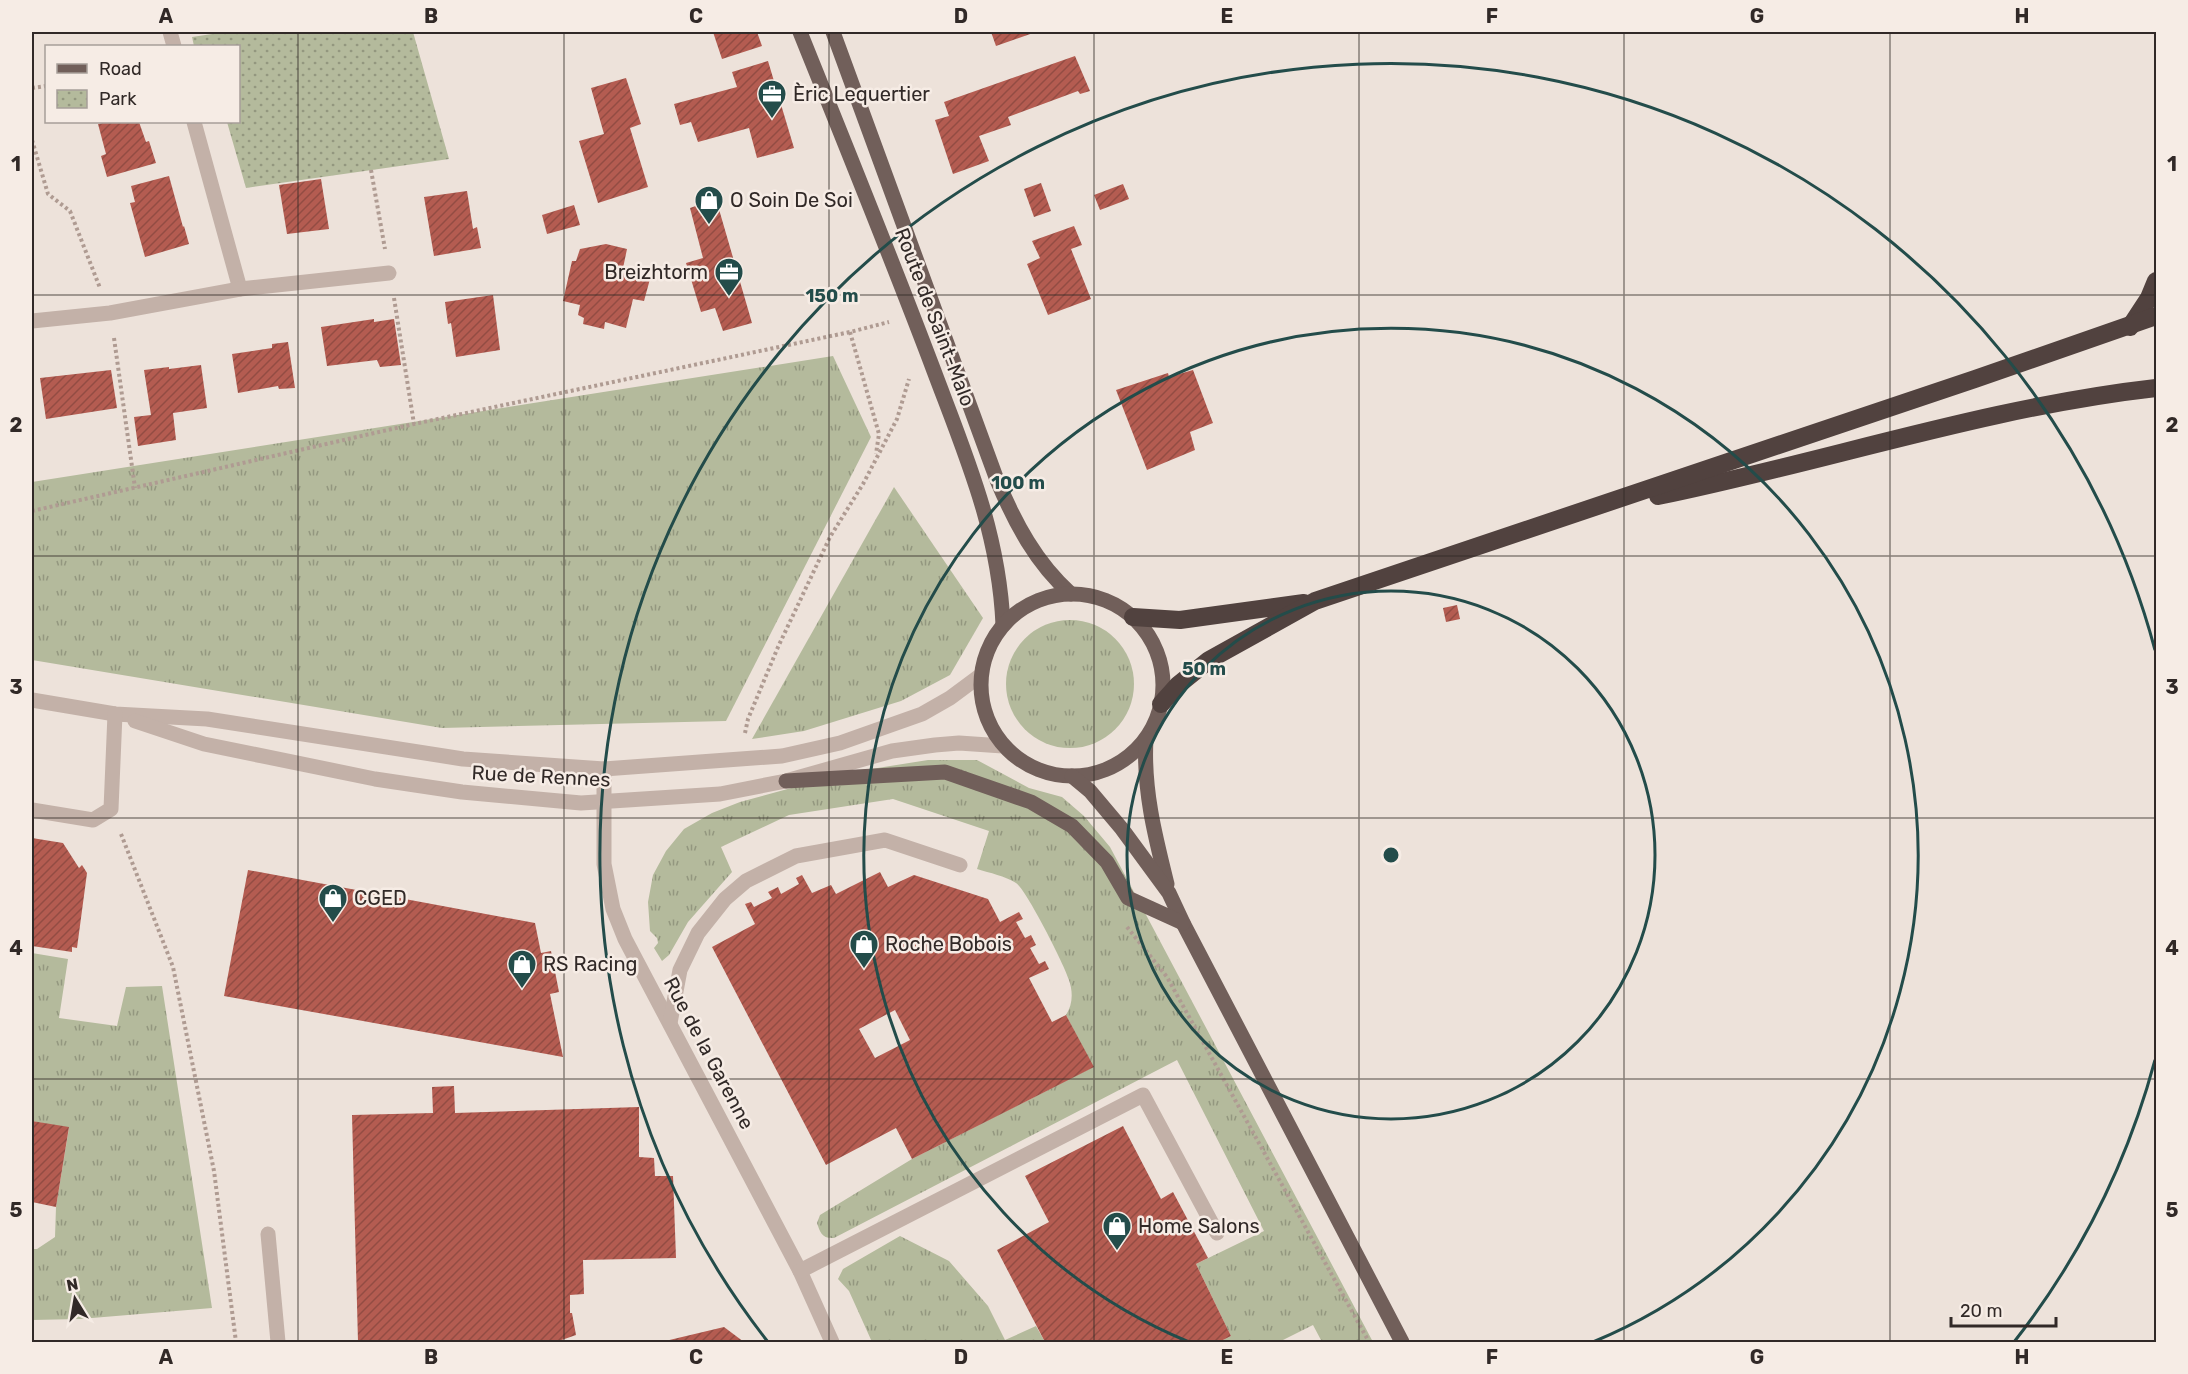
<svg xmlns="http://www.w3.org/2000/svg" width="2188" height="1374" font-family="Rubik,sans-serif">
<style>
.grass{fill:url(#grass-tufts)}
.park{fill:url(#park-dots)}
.building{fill:url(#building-hatch);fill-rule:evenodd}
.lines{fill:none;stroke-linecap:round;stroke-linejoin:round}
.path{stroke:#af9b92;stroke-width:4;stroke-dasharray:3 3;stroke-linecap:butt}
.minor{stroke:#c3b1a8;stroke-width:15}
.major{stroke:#715f5a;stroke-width:15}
.highway{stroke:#51423f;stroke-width:18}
.grid{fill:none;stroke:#312927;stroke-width:1.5;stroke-opacity:0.55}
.ring{fill:none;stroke:#234c4a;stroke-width:3}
.labels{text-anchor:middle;stroke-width:5;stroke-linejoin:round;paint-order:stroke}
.poi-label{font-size:20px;fill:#312927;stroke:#f6ece5;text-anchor:start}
.street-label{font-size:20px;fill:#312927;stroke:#f6ece5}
.centre{fill:#234c4a;stroke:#f6ece5;stroke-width:3}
.ring-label{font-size:18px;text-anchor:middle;font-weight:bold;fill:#234c4a;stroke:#f6ece5;stroke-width:5;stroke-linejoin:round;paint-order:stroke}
.neatline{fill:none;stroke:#312927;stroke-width:2}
.grid-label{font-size:20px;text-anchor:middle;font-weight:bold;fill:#312927}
</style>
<defs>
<pattern id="grass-tufts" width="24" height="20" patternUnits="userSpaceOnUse" patternTransform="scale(1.5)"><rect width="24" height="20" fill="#b4ba9c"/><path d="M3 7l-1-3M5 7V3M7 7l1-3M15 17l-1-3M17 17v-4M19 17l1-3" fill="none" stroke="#93977f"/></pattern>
<pattern id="park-dots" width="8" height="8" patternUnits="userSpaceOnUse" patternTransform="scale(1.5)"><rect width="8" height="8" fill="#b4ba9c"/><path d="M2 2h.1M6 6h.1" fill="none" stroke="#93977f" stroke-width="1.8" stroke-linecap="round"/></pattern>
<pattern id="building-hatch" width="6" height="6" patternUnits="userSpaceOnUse" patternTransform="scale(1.5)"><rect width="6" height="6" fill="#b45c51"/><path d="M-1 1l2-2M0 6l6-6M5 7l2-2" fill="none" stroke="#934c43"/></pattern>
</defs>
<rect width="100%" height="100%" fill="#ede2da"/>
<g class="grass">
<polygon points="833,356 871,437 726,721 442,728 32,660 32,482"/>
<polygon points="894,487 983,618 950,675 901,701 804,731 752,739"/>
<circle cx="1070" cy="684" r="64"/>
<path d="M 928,760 L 977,760 L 1029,788 L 1062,797 L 1084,816 L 1110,847 L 1373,1342 L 1322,1342 L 1313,1325 L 1279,1342 L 1219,1342 L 1231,1336 L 1196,1264 L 1264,1231 L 1177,1060 L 834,1238 C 822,1239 820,1232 817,1223 L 820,1215 L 912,1159 L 1093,1067 L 1066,1015 C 1073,1004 1073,992 1069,980 C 1065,966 1026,889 1016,883 C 1005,876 990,873 977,869 L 989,831 L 893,799 L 789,815 L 721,847 L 732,872 L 688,922 L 669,955 L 662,961 L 654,948 L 658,943 L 657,938 L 650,931 L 648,902 L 653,875 L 666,851 L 684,829 L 712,813 L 740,802 L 846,773 Z"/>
<polygon points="32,953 68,959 59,1018 117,1026 126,987 162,986 212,1308 80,1319 32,1320 32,1249 37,1249 55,1237 56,1207 69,1128 32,1121"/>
<polygon points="900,1236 949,1261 988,1306 1005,1340 1036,1326 1045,1342 872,1342 849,1291 838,1279 843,1269"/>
</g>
<polygon class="park" points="225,32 413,32 449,159 246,188 227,122 238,122 238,46 194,46 192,37"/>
<g class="building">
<polygon points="713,32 757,32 762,46 722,59"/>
<polygon points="991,32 1036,32 996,46"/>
<polygon points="1075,56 1090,91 1080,94 1078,91 1008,117 1011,125 979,136 989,161 953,174 935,120 949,116 944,102"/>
<polygon points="768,61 794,148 757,158 749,128 698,142 691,122 680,125 674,104 737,87 732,72"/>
<polygon points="626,78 641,124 630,128 648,187 598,203 579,141 604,134 591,88"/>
<polygon points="107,122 139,122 146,142 149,141 156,163 107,177 101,156 106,154 98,124"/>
<polygon points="169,176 183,227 184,226 189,244 145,257 130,203 135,202 131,186"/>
<polygon points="321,179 329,229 287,234 279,185"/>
<polygon points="1041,183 1051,211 1034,217 1024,189"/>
<polygon points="1123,184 1129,199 1100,210 1094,195"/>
<polygon points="467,191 473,229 477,227 481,248 434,256 424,197"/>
<polygon points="716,199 752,323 723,331 715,308 701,312 686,263 703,258 690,208"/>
<polygon points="574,205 580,225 547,234 542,215"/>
<polygon points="1074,226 1082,245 1071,249 1091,299 1048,315 1027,264 1040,258 1032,241"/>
<polygon points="606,244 627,249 622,273 650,279 644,301 633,299 626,328 605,322 604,329 583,324 584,318 578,315 580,305 563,301 572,261 576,261 580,249"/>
<polygon points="493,295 500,350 456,357 451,323 448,324 445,302"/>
<polygon points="374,319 374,322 394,319 401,365 380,367 377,360 327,366 321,327"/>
<polygon points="288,342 295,388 279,389 278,386 238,393 232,354 272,348 272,344"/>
<polygon points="201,365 207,408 173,413 176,440 138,446 134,417 151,415 144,370 169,367 169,369"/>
<polygon points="111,370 117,408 46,419 40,378"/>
<polygon points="1193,370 1213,423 1190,432 1195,450 1147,470 1116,390 1168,373 1169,377"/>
<polygon points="1457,605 1460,619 1446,622 1443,608"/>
<polygon points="32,838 63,843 79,868 82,865 87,873 77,948 72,947 72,952 32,946"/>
<polygon points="248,870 535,923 541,953 551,951 559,992 550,994 563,1057 224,996"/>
<path d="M 880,872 L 888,887 L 914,875 L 988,899 L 1000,922 L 1019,912 L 1023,919 L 1016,922 L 1025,938 L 1031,935 L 1036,945 L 1030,948 L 1039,964 L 1045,961 L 1049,969 L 1029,978 L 1052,1022 L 1066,1015 L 1094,1067 L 912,1159 L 896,1128 L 826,1165 L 712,947 L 755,924 L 745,904 L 751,902 L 754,907 L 772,898 L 768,892 L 778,887 L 781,894 L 799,884 L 796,878 L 802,875 L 812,893 L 831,885 L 836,894 ZM 895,1010 L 910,1040 L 875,1058 L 859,1029 Z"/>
<polygon points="454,1086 455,1113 639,1107 639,1157 654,1158 655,1176 673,1176 676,1258 583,1260 584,1294 570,1295 570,1313 572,1313 576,1335 556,1342 358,1342 352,1115 433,1113 432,1087"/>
<polygon points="32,1121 69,1127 56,1207 32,1202"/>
<polygon points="1123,1126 1161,1199 1173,1192 1208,1258 1196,1264 1231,1336 1219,1342 1045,1342 997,1250 1049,1222 1025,1176"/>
<polygon points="724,1327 744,1342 661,1342"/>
</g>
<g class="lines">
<g class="path">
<polyline points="32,88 46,86"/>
<polyline points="32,140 48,194 70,211 100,288"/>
<polyline points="371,170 385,249"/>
<polyline points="394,298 414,424"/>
<polyline points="850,332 879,434 876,454"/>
<polyline points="114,338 135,488"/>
<polyline points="32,511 414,424 850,332 889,322"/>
<polyline points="745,733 748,719 778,647 830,537 863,484 897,419 909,379"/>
<polyline points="121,834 173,967 214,1171 236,1342"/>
<polyline points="1127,927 1167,977 1369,1342"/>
</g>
<g class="minor">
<polyline points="170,32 174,46"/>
<polyline points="194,122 240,289"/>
<polyline points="32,321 110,313 240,289 389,273"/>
<polyline points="32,700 115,714 207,719 463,759 604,769 782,756 840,743 922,714 950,698 981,675"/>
<polyline points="135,721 204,744 375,779 462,792 581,803 720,794 786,781 892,751 935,745 959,743 1003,746"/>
<polyline points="604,769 604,864 613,909 625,939 800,1271 832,1342"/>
<polyline points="32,810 93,820 111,809 115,714"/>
<polyline points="670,1023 680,970 698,933 725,899 746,881 796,856 885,840 960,865"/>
<polyline points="268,1234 278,1342"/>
<polyline points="800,1271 1143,1095 1217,1233"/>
</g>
<g class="major">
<path d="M 800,32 C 845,144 891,257 934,371 C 966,456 999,532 1003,625"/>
<path d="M 833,32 L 997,480 C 1015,523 1036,563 1071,594"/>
<circle cx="1072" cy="685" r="91"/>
<path d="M 1146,739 C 1143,789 1155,836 1167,884"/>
<polyline points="1072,776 1090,791 1122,829 1169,893 1183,923 1402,1342"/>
<polyline points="786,781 945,772 1031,802 1072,826 1107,862 1128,898 1183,923"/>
</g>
<g class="highway">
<polyline points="2130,327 2149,298 2156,281"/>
<path d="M 1658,496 C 1825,462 1987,407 2156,388"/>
<polyline points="1133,617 1180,620 1304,603"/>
<polyline points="1161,704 1178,685 1209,660 1315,601 1975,379 2156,316"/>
</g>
</g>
<path class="grid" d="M 298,32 L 298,1342M 564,32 L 564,1342M 829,32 L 829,1342M 1094,32 L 1094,1342M 1359,32 L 1359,1342M 1624,32 L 1624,1342M 1890,32 L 1890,1342M 32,295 L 2156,295M 32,556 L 2156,556M 32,818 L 2156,818M 32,1079 L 2156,1079"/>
<g class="ring">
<circle cx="1391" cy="855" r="264"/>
<path d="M1189 1342A527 527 0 1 1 1593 1342"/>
<path d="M2155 1060A791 791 0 0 1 2014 1342M768 1342A791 791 0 1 1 2155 650"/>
</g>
<defs>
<g id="office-pin" transform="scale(1.5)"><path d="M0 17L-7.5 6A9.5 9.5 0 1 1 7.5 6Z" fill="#234c4a" stroke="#f6ece5"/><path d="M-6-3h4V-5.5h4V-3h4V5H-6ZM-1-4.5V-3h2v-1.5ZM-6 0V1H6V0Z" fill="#fff"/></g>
<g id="shop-pin" transform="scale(1.5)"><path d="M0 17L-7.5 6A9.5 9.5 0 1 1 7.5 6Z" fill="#234c4a" stroke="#f6ece5"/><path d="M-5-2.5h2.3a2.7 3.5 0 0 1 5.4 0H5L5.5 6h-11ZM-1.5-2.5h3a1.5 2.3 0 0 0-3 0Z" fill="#fff"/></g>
</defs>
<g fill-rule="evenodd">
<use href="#office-pin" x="772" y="94"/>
<use href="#shop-pin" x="709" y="200"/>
<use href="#office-pin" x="729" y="272"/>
<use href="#shop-pin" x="333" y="898"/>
<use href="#shop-pin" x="864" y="944"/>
<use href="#shop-pin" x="522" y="964"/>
<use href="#shop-pin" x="1117" y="1226"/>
</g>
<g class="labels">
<g class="poi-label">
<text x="793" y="101">Èric Lequertier</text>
<text x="730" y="207">O Soin De Soi</text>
<text x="708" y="279" text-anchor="end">Breizhtorm</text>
<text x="354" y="905">CGED</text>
<text x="885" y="951">Roche Bobois</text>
<text x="543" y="971">RS Racing</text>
<text x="1138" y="1233">Home Salons</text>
</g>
<g class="street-label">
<text transform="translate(935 317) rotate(69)" y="7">Route de Saint-Malo</text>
<text transform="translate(541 776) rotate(3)" y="7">Rue de Rennes</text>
<text transform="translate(709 1053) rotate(62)" y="7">Rue de la Garenne</text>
</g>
</g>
<circle cx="1391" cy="855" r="9" class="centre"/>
<g class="ring-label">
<text x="832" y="302">150 m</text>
<text x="1018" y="489">100 m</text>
<text x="1204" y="675">50 m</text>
</g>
<rect width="2188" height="1374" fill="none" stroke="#f6ece5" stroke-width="66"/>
<rect x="45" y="45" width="195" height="78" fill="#f6ece5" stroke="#a79e99" stroke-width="1.5"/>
<rect x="57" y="64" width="30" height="9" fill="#715f5a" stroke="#a79e99" stroke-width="1.5"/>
<text x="99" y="75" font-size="18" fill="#312927">Road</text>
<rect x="57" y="90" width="30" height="18" fill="url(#park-dots)" stroke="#a79e99" stroke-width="1.5"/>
<text x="99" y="105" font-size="18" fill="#312927">Park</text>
<g transform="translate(75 1299) rotate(349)" stroke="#f6ece5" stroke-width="4.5" paint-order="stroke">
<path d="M0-4.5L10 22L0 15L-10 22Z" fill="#312927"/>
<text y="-9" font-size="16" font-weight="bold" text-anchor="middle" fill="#312927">N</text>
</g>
<path d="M1951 1317v9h105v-9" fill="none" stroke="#312927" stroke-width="3"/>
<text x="1960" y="1317" font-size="18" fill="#312927" stroke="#f6ece5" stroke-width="4.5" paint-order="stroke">20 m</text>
<rect x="33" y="33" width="2122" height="1308" class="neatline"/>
<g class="grid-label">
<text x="166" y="23">A</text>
<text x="431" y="23">B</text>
<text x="696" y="23">C</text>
<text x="961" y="23">D</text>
<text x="1227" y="23">E</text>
<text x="1492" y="23">F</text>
<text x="1757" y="23">G</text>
<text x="2022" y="23">H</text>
<text x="16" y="171">1</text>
<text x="2172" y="171">1</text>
<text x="16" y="432">2</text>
<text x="2172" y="432">2</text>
<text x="16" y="694">3</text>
<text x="2172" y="694">3</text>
<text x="16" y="955">4</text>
<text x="2172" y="955">4</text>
<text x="16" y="1217">5</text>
<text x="2172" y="1217">5</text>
<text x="166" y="1364">A</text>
<text x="431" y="1364">B</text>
<text x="696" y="1364">C</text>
<text x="961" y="1364">D</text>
<text x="1227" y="1364">E</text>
<text x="1492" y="1364">F</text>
<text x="1757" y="1364">G</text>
<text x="2022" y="1364">H</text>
</g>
</svg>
